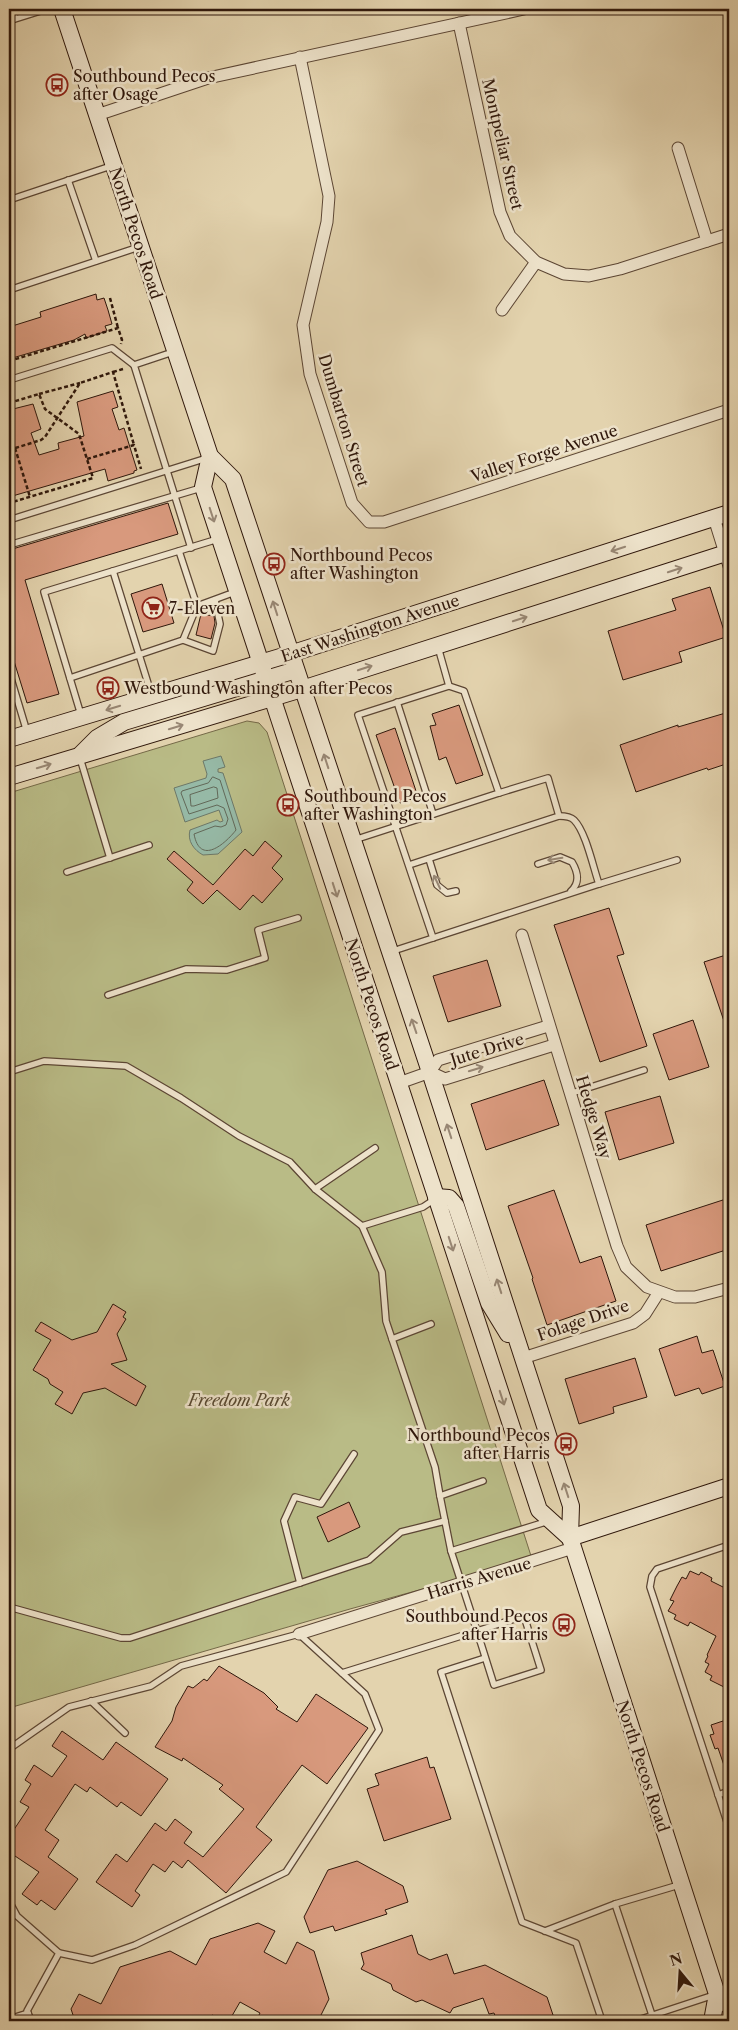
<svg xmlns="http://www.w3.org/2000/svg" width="738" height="2030" font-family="'Libre Caslon Text',serif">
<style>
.green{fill:#b9bb86;stroke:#746948}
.water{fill:#96b9a6;stroke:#6d7868}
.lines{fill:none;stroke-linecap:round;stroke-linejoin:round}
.shore{stroke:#626858;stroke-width:1}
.building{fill:#d8997d;stroke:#2f170b}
.lane-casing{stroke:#5c4634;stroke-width:8}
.street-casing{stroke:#5c4634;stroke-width:13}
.secondary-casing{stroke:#2f170b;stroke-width:18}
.path{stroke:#2f170b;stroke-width:2.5;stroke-dasharray:4 2.5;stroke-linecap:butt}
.lane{stroke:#ede2ca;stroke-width:5.5}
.street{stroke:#ede2ca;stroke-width:11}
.secondary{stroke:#ede2ca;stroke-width:16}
.oneway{stroke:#988774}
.labels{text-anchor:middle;stroke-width:5;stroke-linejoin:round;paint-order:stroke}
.poi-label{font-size:16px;fill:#2f170b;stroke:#ede2ca;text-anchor:start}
.street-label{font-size:16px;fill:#2f170b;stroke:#ede2ca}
.park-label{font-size:16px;font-style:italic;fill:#584830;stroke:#ede2ca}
</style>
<rect width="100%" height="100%" fill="#e3d3ae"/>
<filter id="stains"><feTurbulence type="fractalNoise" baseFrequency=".004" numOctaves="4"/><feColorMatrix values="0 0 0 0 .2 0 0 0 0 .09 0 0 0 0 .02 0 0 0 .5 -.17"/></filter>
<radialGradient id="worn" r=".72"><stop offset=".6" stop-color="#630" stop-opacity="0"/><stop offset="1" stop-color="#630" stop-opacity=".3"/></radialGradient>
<polygon class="green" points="247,721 259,723 267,732 532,1559 350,1609 9,1708 9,793"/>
<path class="water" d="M 221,756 L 225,767 L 218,769 L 218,772 L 223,773 L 242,832 L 218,854 L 203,855 C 194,850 187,841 190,830 L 217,820 L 220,822 L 223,821 L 219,810 L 185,822 L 174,788 L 206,778 L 207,774 L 203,761 Z"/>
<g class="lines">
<g class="shore">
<path d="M 213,777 L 220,780 L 236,830 C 225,844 200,866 194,834 L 215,826 L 221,827 L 226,825 L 228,819 L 224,808 L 217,805 L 189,814 L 181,793 L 182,791 L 208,783 Z"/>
<polygon points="214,787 217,788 218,798 194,806 191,806 190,795"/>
</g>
</g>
<g class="building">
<polygon points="96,294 97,300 104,298 108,310 112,324 105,326 107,331 86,338 85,334 74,340 9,359 9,327 41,317 40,312"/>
<polygon points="113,391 118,407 112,409 119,430 124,428 137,470 134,471 134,473 108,481 105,469 9,497 9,410 33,404 41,429 31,433 39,455 59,449 58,443 84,436 77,402"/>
<polygon points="168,503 178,534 25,580 59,694 27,703 9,645 9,550"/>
<polygon points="162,584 174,623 143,632 131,594"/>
<polygon points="710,587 726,637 679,652 682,662 623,680 608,631 676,610 672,599"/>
<polygon points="201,614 214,616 215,623 211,639 196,635"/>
<polygon points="459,705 483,775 456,784 446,757 439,760 430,726 436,725 432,714"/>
<polygon points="729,712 729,763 708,770 707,768 636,792 620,745 678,725 678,727"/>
<polygon points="395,728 418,797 400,803 376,735"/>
<polygon points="265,841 282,856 272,868 283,879 262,903 253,895 240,910 217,890 203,904 187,890 193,882 167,859 174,851 213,885 245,849 253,856"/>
<polygon points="609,908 624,954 617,956 647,1046 600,1062 554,925"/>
<polygon points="729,954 729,1029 727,1030 704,962"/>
<polygon points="487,960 501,1006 448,1022 433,976"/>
<polygon points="693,1020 709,1067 669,1080 653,1034"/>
<polygon points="544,1080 559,1125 486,1150 471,1104"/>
<polygon points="660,1096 674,1143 619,1160 605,1112"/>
<polygon points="554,1190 580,1263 601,1256 616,1301 547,1325 532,1279 533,1278 508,1206"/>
<polygon points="729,1198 729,1249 661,1271 646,1225"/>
<polygon points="113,1304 126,1312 123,1317 126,1319 117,1334 127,1360 111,1364 146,1386 136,1406 105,1388 83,1393 72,1414 55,1404 63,1392 50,1384 48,1379 33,1370 51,1340 35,1331 41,1322 72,1340 97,1332"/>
<polygon points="697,1336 702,1353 713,1350 725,1386 702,1394 699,1388 675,1396 659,1349"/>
<polygon points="635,1358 647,1397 613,1407 614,1413 579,1424 565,1379"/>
<polygon points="349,1502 360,1527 328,1542 317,1517"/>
<polygon points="690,1571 699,1575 701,1572 712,1578 711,1581 729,1590 729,1685 726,1684 724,1687 710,1680 712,1676 705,1672 709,1664 705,1662 708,1656 707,1655 716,1636 690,1622 688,1626 674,1619 676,1615 668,1611 674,1601 670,1600 677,1586 682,1577 686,1579"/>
<polygon points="219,1666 264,1693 278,1707 276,1709 297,1722 316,1694 368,1728 327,1784 302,1765 256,1827 272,1840 226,1893 188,1860 182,1868 173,1861 165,1872 153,1864 135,1891 140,1895 132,1907 96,1882 116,1854 127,1862 155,1823 166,1831 175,1819 192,1832 184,1843 203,1857 244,1809 219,1789 223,1785 183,1758 182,1761 155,1747 172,1721 176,1707 188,1686 193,1688 204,1679 207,1681"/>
<polygon points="729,1719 729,1774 727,1774 718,1748 715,1749 710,1735 714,1734 711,1725"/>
<polygon points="62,1731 103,1760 116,1742 168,1779 141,1816 121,1802 117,1807 90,1787 87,1792 75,1784 45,1830 59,1840 48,1857 78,1879 55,1910 41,1900 37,1905 22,1894 39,1872 9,1852 9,1837 29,1807 20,1802 31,1784 25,1780 34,1765 52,1777 67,1756 52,1746"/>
<polygon points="427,1757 430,1768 434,1767 451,1819 384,1841 367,1789 379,1785 375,1774"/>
<polygon points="357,1861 403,1886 408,1902 385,1910 387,1914 335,1931 333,1926 310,1933 304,1917 328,1870"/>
<polygon points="258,1923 275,1931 264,1952 286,1964 297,1942 314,1951 329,1999 318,2021 256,2021 260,2013 240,2002 229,2021 212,2015 209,2021 75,2021 71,2009 79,1994 101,2004 120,1967 170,1951 196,1965 210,1939"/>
<polygon points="412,1935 418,1954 430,1960 447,1954 454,1974 485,1965 547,1997 555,2021 497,2021 494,2013 489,2014 483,1998 453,2008 450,2013 422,2000 416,2002 393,1990 391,1984 361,1969 364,1964 361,1953"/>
</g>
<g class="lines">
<g class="lane-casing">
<g id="lane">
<polyline points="13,9 15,19 47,9"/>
<polyline points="68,180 96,261"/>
<polyline points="9,200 111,166"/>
<polyline points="9,290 139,247"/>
<polyline points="173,352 134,365 191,548"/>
<polyline points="9,380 112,348 134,365"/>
<polyline points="9,520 207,458"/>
<polyline points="9,545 201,488"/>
<polyline points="113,571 151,693"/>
<polyline points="197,606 235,592"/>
<polyline points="183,640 213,651 220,624 215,600"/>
<polyline points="9,672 27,732"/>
<polyline points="70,678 183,640 197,606 179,551"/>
<polyline points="397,702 433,814"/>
<polyline points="81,715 44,592 218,539"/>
<polyline points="80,758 110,858"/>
<path d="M 559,816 C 564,816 570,816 574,820 C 586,832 593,867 599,884 L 677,860"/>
<polyline points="354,840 499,793 464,691 449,686"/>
<polyline points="429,859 437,885 447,893 456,891"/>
<path d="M 538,864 L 560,857 L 572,862 C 578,872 580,883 571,891"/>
<polyline points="409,865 559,816 548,778 499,793"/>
<polyline points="67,872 149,845"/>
<polyline points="433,938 599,884"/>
<polyline points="393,951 433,938 358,715 449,686 438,647"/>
<polyline points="108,995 186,969 227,970 265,958 258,930 298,918"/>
<polyline points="9,1072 44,1061 126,1066 181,1098 239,1136 290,1162 315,1189 362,1226 382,1272 386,1321 435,1467 440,1496"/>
<polyline points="569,1094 644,1070"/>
<polyline points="315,1189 375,1148"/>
<polyline points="362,1226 423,1207 435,1199"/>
<polyline points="392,1339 431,1324"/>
<polyline points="354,1454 321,1504 295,1497 284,1521 300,1583 369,1560 401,1532 445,1521"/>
<polyline points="729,1545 657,1569 652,1576 650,1587 729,1828"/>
<polyline points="451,1551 440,1496 483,1481"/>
<polyline points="9,1607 121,1638 130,1638 300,1583"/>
<polygon points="524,1616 541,1670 494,1685 477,1631"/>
<polyline points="485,1658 441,1672 522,1922 576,1943 602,2021"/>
<polyline points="342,1673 477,1631 451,1551 549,1521"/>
<polyline points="91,1701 125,1733"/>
<polyline points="9,1749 69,1707 151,1686 181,1666 299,1634 365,1694 379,1730 286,1872 135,1945 92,1960 59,1953"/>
<polyline points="718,1795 729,1791"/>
<polyline points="9,1901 17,1916 59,1953 27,2011 28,2013"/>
<polyline points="545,1931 615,1904"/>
<polyline points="9,2019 28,2013 31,2021"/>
<polyline points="635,2021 714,1995"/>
<polyline points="654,2021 615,1904 679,1885"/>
</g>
</g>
<g class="street-casing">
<g id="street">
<polyline points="459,23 500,212 510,236 536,262 564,274 589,276 620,269 729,234"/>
<polyline points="300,57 329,196 327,222 303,325 310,374 352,503 369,522 384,522 729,410"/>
<polyline points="97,115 208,78 524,9"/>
<polyline points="678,148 707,241"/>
<polyline points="502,310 536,262"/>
<polyline points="714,518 729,566"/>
<polyline points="522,935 617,1246 626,1267 647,1287 675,1297 695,1297 729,1288"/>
<polyline points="430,1072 445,1079 554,1045"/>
<polyline points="399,1083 430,1072 438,1060 548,1026"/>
<polyline points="523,1358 633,1323 645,1314 659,1292"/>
<polyline points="299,1634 573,1548"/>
</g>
</g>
<g class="secondary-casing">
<g id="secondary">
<polyline points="62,9 210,456 233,479 430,1072 571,1506 570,1538 717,1994 729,2006"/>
<polyline points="210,456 203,487 539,1510 570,1538"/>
<polyline points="9,739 290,654 729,513"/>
<polyline points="81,754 97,738 124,722 296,670"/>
<polyline points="9,777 302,689 729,552"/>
<polyline points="436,1197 449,1198 456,1206 489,1303 508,1334"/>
<polyline points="570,1538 729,1486"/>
<polyline points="712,2021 717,1994"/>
</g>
</g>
<g class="path">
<polyline points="110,298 118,328"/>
<polyline points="9,361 118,328 122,340 121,344"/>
<polyline points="113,372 123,369"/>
<polyline points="39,394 80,383"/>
<polyline points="9,403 39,394 45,409 79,434 93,478 9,503"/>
<polyline points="15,448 30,497"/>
<polyline points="9,450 41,440 45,437 80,383 113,372 134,445"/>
<polyline points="87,459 134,445 141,469"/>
</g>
<use href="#lane" class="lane"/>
<use href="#street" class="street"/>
<use href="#secondary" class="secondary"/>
</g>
<defs><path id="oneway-shaft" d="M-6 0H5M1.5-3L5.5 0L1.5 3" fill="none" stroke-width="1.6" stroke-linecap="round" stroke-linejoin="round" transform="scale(1.25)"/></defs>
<g class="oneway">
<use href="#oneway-shaft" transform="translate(212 515) rotate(72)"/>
<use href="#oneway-shaft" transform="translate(618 549) rotate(162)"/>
<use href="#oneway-shaft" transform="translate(675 570) rotate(-18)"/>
<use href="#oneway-shaft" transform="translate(275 608) rotate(-108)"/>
<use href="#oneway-shaft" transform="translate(520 619) rotate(-18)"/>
<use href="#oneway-shaft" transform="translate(365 668) rotate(-18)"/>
<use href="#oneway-shaft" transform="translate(113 708) rotate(163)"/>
<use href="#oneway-shaft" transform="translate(176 727) rotate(-17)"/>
<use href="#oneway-shaft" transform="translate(326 761) rotate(-108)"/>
<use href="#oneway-shaft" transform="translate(44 766) rotate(-17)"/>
<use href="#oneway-shaft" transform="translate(555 859) rotate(171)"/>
<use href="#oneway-shaft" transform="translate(437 882) rotate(-115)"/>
<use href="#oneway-shaft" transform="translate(335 890) rotate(72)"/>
<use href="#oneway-shaft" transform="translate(414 1026) rotate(-109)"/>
<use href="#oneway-shaft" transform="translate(476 1069) rotate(-17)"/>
<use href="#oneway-shaft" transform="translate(449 1131) rotate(-108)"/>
<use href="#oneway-shaft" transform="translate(451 1244) rotate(72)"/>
<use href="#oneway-shaft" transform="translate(499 1286) rotate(-108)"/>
<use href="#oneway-shaft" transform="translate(502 1398) rotate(72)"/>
<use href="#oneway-shaft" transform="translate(566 1490) rotate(-108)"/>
</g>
<defs>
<g id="bus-ring" transform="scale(1.125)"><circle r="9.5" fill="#ede2ca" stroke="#8f2418" stroke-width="1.5"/><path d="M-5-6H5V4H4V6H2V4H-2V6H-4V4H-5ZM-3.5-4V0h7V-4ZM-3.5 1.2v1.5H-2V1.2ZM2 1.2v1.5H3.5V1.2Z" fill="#8f2418"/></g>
<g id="supermarket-ring" transform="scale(1.125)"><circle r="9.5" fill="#ede2ca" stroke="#8f2418" stroke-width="1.5"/><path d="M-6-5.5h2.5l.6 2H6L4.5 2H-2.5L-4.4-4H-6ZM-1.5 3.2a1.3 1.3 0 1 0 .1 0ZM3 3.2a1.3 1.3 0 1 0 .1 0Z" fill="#8f2418"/></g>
</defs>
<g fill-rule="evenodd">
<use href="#bus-ring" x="57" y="85"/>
<use href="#bus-ring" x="274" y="564"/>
<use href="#supermarket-ring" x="153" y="608"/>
<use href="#bus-ring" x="108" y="688"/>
<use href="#bus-ring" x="288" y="805"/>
<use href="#bus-ring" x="566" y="1444"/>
<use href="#bus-ring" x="564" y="1625"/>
</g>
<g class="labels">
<g class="poi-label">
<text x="73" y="82">Southbound Pecos<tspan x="73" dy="18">after Osage</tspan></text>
<text x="290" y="561">Northbound Pecos<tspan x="290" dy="18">after Washington</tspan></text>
<text x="169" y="614">7-Eleven</text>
<text x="124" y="694">Westbound Washington after Pecos</text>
<text x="304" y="802">Southbound Pecos<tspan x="304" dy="18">after Washington</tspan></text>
<text x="550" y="1441" text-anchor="end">Northbound Pecos<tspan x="550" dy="18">after Harris</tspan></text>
<text x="548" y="1622" text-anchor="end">Southbound Pecos<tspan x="548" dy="18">after Harris</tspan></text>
</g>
<g class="street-label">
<text transform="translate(503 144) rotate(77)" y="6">Montpeliar Street</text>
<text transform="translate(136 233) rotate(72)" y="6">North Pecos Road</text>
<text transform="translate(344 420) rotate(73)" y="6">Dumbarton Street</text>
<text transform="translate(544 453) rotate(-18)" y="6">Valley Forge Avenue</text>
<text transform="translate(370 628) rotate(-18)" y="6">East Washington Avenue</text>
<text transform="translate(372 1004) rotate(72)" y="6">North Pecos Road</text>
<text transform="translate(487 1049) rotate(-17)" y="6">Jute Drive</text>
<text transform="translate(594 1117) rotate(73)" y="6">Hedge Way</text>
<text transform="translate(583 1320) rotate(-19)" y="6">Folage Drive</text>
<text transform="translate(479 1578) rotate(-17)" y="6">Harris Avenue</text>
<text transform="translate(643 1766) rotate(72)" y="6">North Pecos Road</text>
</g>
<g class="park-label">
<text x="239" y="1406">Freedom Park</text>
</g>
</g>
<rect width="738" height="2030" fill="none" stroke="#e3d3ae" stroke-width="30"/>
<rect x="10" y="10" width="718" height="2010" fill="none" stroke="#2f170b" stroke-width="2.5"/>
<rect x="15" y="15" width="708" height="2000" fill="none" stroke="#2f170b"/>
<g transform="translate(680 1972) rotate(342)" stroke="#ede2ca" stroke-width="4" paint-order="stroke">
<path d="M0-4L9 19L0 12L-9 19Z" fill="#2f170b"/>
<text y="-8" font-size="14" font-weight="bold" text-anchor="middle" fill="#2f170b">N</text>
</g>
<rect width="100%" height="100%" filter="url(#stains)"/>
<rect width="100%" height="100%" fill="url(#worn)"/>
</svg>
